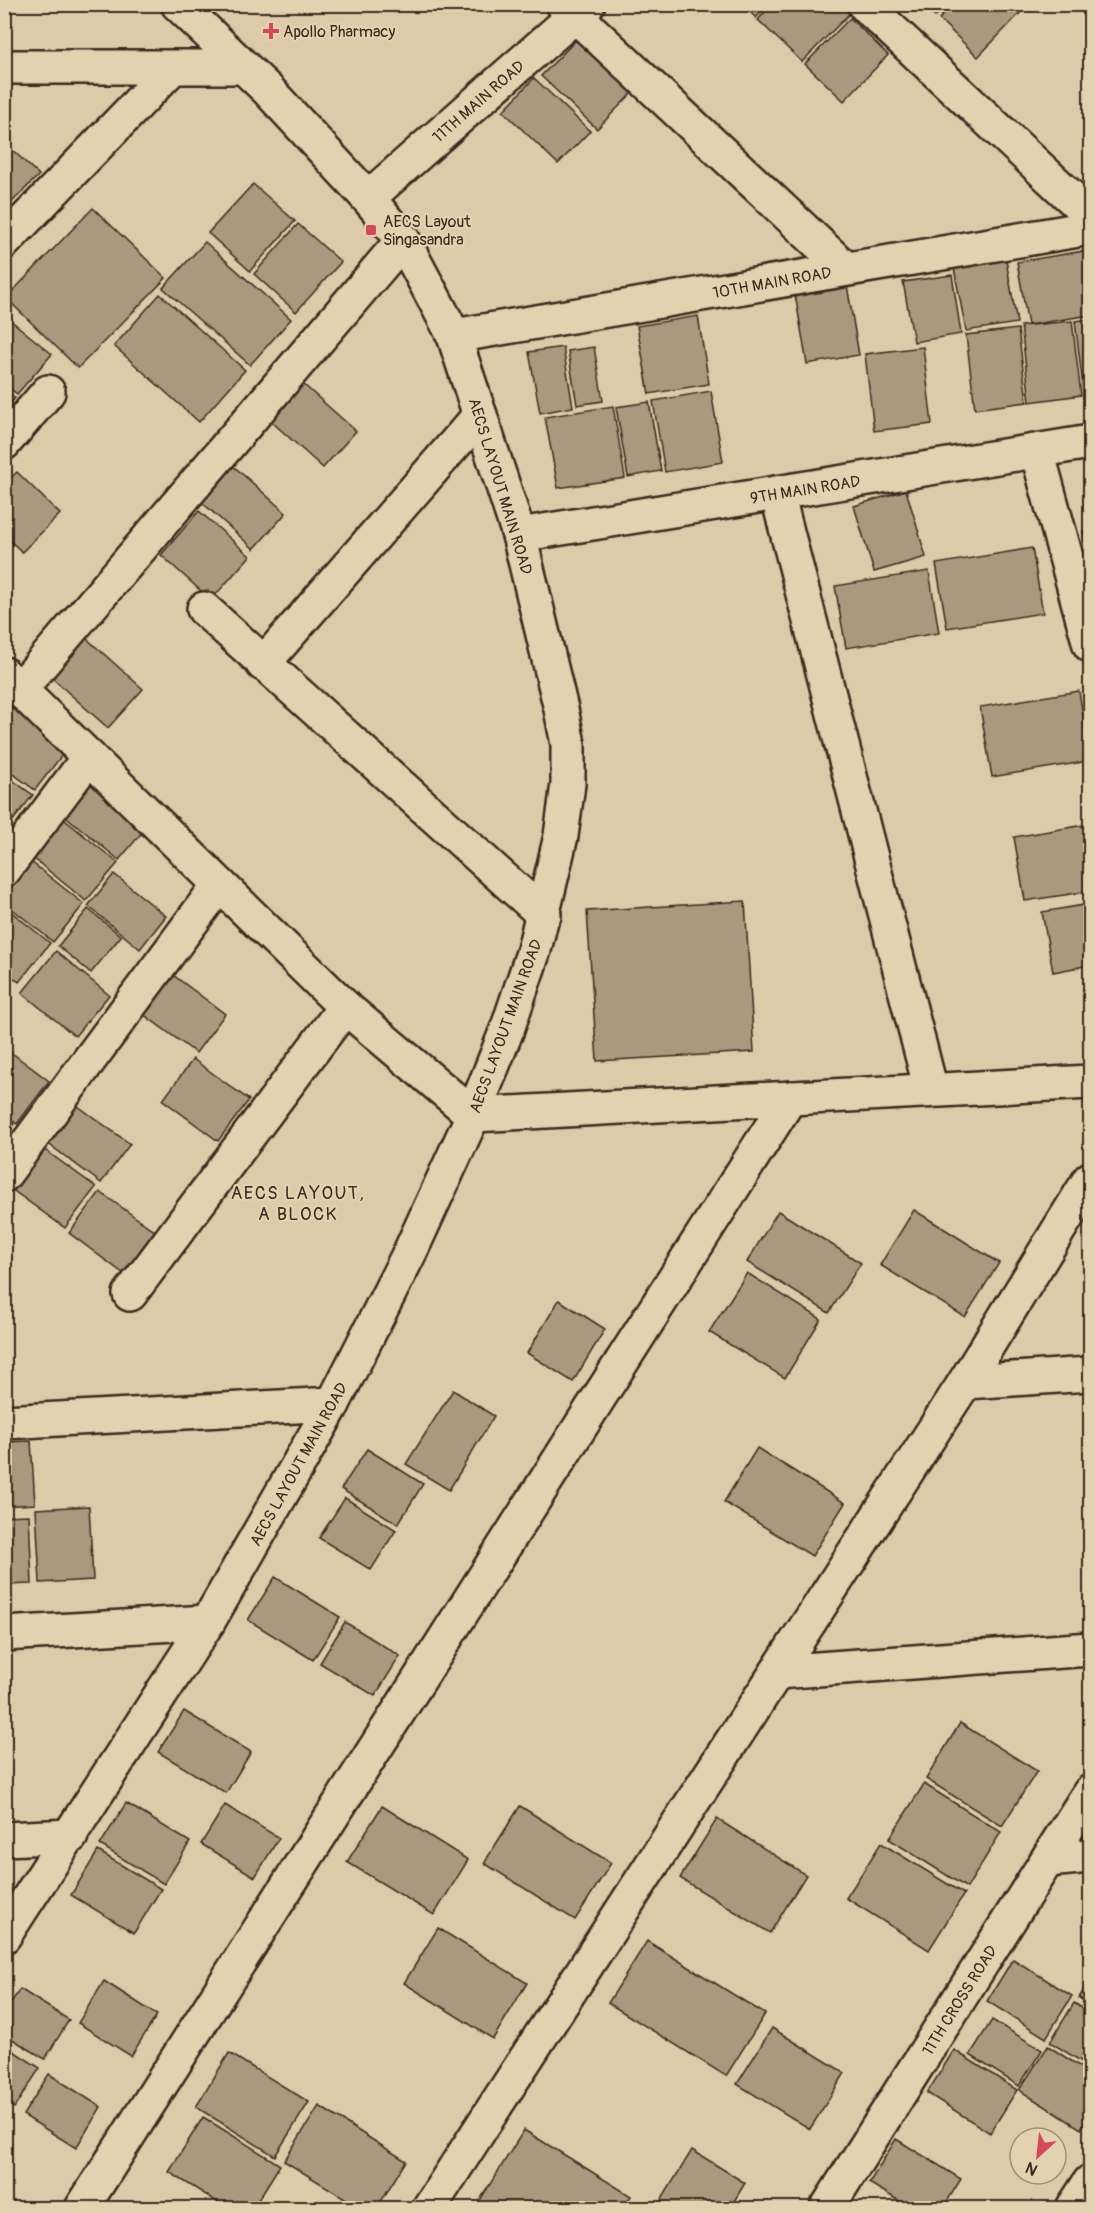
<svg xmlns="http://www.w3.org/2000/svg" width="1095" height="2213" font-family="Pangolin,sans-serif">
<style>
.building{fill:#aa997e;stroke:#3b2a1e;stroke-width:1.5}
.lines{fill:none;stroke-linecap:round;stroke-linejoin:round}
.minor-casing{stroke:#3b2a1e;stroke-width:38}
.minor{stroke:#e4d1af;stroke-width:33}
.poi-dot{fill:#d1495b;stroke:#e4d1af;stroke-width:2}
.labels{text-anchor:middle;stroke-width:4.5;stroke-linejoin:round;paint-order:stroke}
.poi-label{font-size:16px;fill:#3b2a1e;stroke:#e4d1af;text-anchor:start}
.street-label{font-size:16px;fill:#3b2a1e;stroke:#e4d1af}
.neighbourhood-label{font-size:18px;letter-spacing:1.5px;fill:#3b2a1e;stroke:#e4d1af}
</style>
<rect width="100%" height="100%" fill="#ddcaa9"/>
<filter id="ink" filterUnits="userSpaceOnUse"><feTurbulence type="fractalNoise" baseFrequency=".0167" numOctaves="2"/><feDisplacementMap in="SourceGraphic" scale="12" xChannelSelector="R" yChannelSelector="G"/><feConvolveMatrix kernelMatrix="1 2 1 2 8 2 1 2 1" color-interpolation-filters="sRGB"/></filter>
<g filter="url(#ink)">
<g class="building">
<polygon points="742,4 769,4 756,18"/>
<polygon points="772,4 841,4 850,13 802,62 758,20"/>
<polygon points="922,4 947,4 935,17"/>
<polygon points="953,4 1024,4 1026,7 978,57 939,19"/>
<polygon points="850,18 888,55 844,101 805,64"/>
<polygon points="577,39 633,92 597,129 541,76"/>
<polygon points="534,78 590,131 558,164 503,111"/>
<polygon points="4,142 39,175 4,210"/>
<polygon points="253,184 295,221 250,271 208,233"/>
<polygon points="93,208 166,278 78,368 6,298"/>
<polygon points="298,224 341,262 296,312 254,274"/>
<polygon points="205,242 291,319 250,365 163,288"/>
<polygon points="1090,250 1090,315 1028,325 1017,262"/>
<polygon points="1006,260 1017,323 966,331 954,268"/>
<polygon points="952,275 961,334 914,342 903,282"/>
<polygon points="847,285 859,355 807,364 795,294"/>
<polygon points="160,294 245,370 199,422 114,346"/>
<polygon points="4,315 52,354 17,394 4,384"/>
<polygon points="698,316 709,384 649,394 637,326"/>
<polygon points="1090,319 1090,395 1084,395 1075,321"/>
<polygon points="1072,321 1081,395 1030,402 1021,326"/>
<polygon points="1018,329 1027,402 975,409 966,335"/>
<polygon points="563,347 573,407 540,413 529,352"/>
<polygon points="594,347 603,401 577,405 568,351"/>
<polygon points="923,347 932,424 874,431 865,354"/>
<polygon points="295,377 356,431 323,468 262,413"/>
<polygon points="4,389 15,398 4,410"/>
<polygon points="711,391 723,462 665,472 653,401"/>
<polygon points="649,402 661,471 628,477 616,407"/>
<polygon points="613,406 625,478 558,488 545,417"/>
<polygon points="229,462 286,513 254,549 197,498"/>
<polygon points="17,472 60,514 22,552 4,535 4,484"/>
<polygon points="906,490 926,557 874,572 854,506"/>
<polygon points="199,511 250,556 211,600 161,555"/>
<polygon points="1090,529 1090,558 1083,531"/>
<polygon points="1032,548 1043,613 947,628 936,564"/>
<polygon points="929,571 939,633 846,648 835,586"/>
<polygon points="86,638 143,689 108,728 52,678"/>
<polygon points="1079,691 1090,761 992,777 980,707"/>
<polygon points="10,707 66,750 35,790 4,767 4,714"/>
<polygon points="4,774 33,795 4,832"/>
<polygon points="92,778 149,824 119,860 63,814"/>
<polygon points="60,816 118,863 86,901 28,854"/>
<polygon points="1090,824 1090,891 1025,901 1014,837"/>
<polygon points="26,858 84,904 53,942 4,902 4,884"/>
<polygon points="114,874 166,916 140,949 88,906"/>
<polygon points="745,901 754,1052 597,1061 587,911"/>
<polygon points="1090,904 1090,965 1053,972 1042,912"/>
<polygon points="4,906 50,943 19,982 4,971"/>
<polygon points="88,909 121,936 91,973 58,946"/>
<polygon points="56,951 109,995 75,1036 22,993"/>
<polygon points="169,972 225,1014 196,1053 139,1011"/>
<polygon points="4,1047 49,1081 17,1124 4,1114"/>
<polygon points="193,1059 249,1100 218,1141 163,1100"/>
<polygon points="71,1101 130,1144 101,1183 42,1139"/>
<polygon points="4,1117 14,1124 4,1137"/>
<polygon points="38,1145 96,1187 65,1228 7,1186"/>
<polygon points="100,1192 156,1232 124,1274 69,1233"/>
<polygon points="914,1210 999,1263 965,1317 880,1265"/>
<polygon points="778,1211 861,1263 829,1313 747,1262"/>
<polygon points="747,1273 821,1319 785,1378 709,1332"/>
<polygon points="559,1300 605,1329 573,1382 527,1353"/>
<polygon points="453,1390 494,1416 449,1490 406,1464"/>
<polygon points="31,1441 35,1504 4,1506 4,1442"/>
<polygon points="757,1448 845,1503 812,1556 724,1502"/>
<polygon points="367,1449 423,1484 398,1524 341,1489"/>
<polygon points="345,1498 396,1530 371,1570 319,1538"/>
<polygon points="89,1506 93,1580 40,1583 36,1509"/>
<polygon points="29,1515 32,1584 4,1585 4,1516"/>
<polygon points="275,1577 340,1617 313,1660 248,1620"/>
<polygon points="345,1622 400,1656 375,1696 320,1663"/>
<polygon points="184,1711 251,1752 226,1793 158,1752"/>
<polygon points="960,1723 1037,1771 1002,1826 926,1779"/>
<polygon points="924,1784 1001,1832 967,1888 889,1839"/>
<polygon points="126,1803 190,1842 164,1884 100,1845"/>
<polygon points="225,1805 279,1838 255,1877 201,1844"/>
<polygon points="382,1806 468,1860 434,1915 347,1862"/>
<polygon points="520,1806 611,1863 575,1920 484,1863"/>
<polygon points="717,1819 806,1875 770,1933 680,1878"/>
<polygon points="881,1843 964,1894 929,1950 846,1898"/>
<polygon points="98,1851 161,1889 134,1933 71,1895"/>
<polygon points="438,1928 527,1983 493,2039 404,1983"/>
<polygon points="647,1941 765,2014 726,2076 608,2003"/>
<polygon points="1013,1959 1072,1996 1046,2038 987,2001"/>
<polygon points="1090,1979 1090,2005 1079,1998"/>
<polygon points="104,1981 157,2015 131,2056 78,2023"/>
<polygon points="20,1989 69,2020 45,2059 4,2034 4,2013"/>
<polygon points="1074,2003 1090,2013 1090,2067 1050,2042"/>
<polygon points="992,2020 1042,2050 1019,2086 970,2055"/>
<polygon points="772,2028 845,2073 810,2129 737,2084"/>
<polygon points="4,2045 40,2068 14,2108 4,2102"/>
<polygon points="1048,2046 1090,2073 1090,2114 1081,2129 1019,2090"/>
<polygon points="954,2050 1017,2090 990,2133 927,2093"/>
<polygon points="229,2053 309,2102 275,2156 196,2107"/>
<polygon points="49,2074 101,2107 76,2148 23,2115"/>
<polygon points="319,2106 406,2161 377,2208 361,2208 284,2161"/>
<polygon points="203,2117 280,2165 253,2208 227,2208 169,2172"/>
<polygon points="524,2130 631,2196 624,2208 475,2208"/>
<polygon points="896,2139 961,2179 943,2208 911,2208 869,2183"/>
<polygon points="692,2150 745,2183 730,2208 666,2208 659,2204"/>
</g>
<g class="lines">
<g class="minor-casing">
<g id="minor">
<polyline points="563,4 846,269"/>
<polyline points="864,4 1090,215"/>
<polyline points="4,67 244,67"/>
<polyline points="368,198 588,4"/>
<polyline points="4,242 172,68"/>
<polyline points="454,336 1090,228"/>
<polyline points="4,443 48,392"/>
<polyline points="1037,451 1090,645"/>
<polyline points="777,493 931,1090"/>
<polyline points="519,535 1090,442"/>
<polyline points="204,609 544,915"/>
<polyline points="263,664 480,415"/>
<polyline points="4,674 345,1007 473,1115 1090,1082"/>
<polyline points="20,689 403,240"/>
<polyline points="4,870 89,757"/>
<polyline points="4,1175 219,885"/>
<polyline points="130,1294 345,1007"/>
<polyline points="965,1382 1090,1374"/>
<polyline points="4,1422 333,1404"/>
<polyline points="4,1634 208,1622"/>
<polyline points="777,1672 1090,1649"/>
<polyline points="4,1839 71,1836"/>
<polyline points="1048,1860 1090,1856"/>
<polyline points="4,1936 208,1622 333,1404 410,1252 473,1115 508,1027 534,950 561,836 568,784 568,744 561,709 519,535 454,336 403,240 368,198 268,90 178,4"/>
<polyline points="82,2208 790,1098"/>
<polyline points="429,2208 965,1382 1090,1179"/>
<polyline points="827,2208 1090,1792"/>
<polyline points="1073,2208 1090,2182"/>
</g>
</g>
<use href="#minor" class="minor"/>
</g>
</g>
<g class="poi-dot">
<path d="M268 22h6v6h6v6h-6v6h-6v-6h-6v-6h6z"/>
<rect x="365" y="224" width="12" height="12" rx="3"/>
</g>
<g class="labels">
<g class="poi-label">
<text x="283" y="37">Apollo Pharmacy</text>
<text x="383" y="227">AECS Layout<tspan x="383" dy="18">Singasandra</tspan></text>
</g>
<g class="street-label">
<text transform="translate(478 101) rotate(-41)" y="6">11TH MAIN ROAD</text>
<text transform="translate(772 282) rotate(-10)" y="6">10TH MAIN ROAD</text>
<text transform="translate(501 486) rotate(73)" y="6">AECS LAYOUT MAIN ROAD</text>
<text transform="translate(805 489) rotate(-9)" y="6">9TH MAIN ROAD</text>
<text transform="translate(505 1026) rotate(-70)" y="6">AECS LAYOUT MAIN ROAD</text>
<text transform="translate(298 1464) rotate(-61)" y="6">AECS LAYOUT MAIN ROAD</text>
<text transform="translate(959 2000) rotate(-58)" y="6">11TH CROSS ROAD</text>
</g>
<g class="neighbourhood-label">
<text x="298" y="1199">AECS LAYOUT,<tspan x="298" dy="21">A BLOCK</tspan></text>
</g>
</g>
<rect width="1095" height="2213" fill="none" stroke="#e4d1af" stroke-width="24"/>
<rect x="12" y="12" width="1071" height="2189" fill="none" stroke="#3b2a1e" stroke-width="2" filter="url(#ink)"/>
<g transform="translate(1038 2156) rotate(207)"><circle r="28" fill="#e4d1af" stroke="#a08e75" stroke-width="1.5"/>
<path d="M0-4.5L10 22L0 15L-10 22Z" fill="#d1495b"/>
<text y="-9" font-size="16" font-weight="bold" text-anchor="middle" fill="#3b2a1e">N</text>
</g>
</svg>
